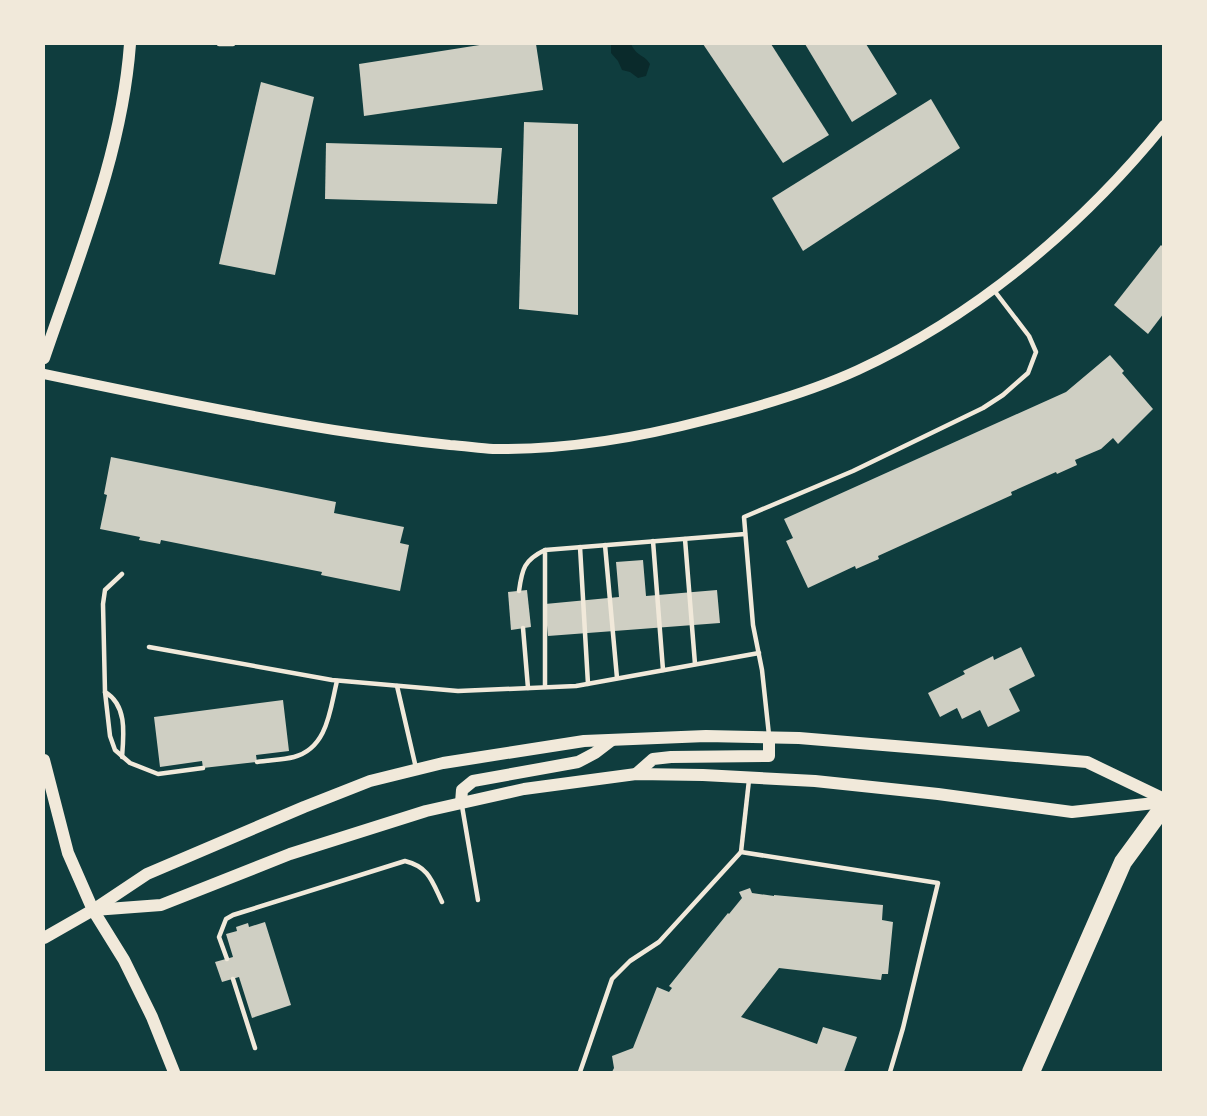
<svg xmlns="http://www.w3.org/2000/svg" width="1207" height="1116" font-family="Inter,sans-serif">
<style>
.water{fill:#0a2a2b}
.building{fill:#cfcfc3}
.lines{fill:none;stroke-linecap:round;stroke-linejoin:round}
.service{stroke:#f1e9da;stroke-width:4.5}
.tertiary{stroke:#f1e9da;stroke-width:10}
.secondary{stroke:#f1e9da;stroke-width:12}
.motorway{stroke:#f1e9da;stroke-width:18}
</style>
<rect width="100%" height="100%" fill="#0f3d3e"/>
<path class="water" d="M 611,44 L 631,44 C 637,57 644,54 650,64 L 646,76 L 638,78 L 630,72 L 622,70 L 618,61 L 611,53 Z"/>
<g class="building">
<polygon points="486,44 536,44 543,90 364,116 359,64"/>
<polygon points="703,44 771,44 829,135 783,163"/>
<polygon points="805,44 866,44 897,94 852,122"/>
<polygon points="261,82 314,97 275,275 219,264"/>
<polygon points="931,99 960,148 803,251 772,198"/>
<polygon points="524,122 578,124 578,315 519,309"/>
<polygon points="326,143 502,148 497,204 325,199"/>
<polygon points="1161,245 1164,248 1164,313 1148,334 1114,305"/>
<polygon points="1110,355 1124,371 1122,373 1153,409 1118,444 1113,438 1101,449 1075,460 1077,465 1057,474 1056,472 1011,492 1012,495 878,556 879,559 856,569 855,566 808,588 786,541 793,538 784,519 1066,392"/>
<polygon points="111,457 336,502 334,513 404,527 400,543 409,545 400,591 321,575 322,572 161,540 160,544 139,540 140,537 100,529 107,495 104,494"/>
<polygon points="643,560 646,596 717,590 720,623 548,636 545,604 619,597 616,562"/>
<polygon points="527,590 531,627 511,630 508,592"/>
<polygon points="1021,647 1035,676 1009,689 1020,711 988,727 980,710 962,719 957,708 940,717 928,693 965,674 963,671 993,656 994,660"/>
<polygon points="283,700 289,751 256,755 257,762 203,768 202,761 160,767 154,717"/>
<polygon points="750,888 752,893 774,896 774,895 883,905 882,920 893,922 888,974 882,974 881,980 779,968 741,1017 817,1044 823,1027 857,1037 844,1072 612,1072 614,1068 612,1056 633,1048 657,987 669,992 672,988 669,986 728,913 729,914 742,898 739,892"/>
<polygon points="265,922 291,1005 252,1018 239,977 222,982 215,962 233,957 226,934 237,931 236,927 248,923 249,927"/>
</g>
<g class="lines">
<g class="service">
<polyline points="219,44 233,44"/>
<polyline points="685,539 695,664"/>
<polyline points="653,541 663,670"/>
<polyline points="605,545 617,678"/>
<polyline points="580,547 588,684"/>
<polyline points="122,574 105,590 103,604 105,692 110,736 115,750 130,763 158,774 203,768"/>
<path d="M 519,591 C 522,569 524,560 545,550"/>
<polyline points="523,628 528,688"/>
<polyline points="149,647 332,680 458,691 576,686 759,653"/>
<polyline points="397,686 416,768"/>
<polyline points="545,687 545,550 745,534"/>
<path d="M 105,692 C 127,705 124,733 122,757"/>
<polyline points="769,735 762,670 753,625 744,517 853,471 983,408 1003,395 1028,373 1036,352 1029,336 993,289"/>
<path d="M 257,762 C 269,760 282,760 294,757 C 328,748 330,709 337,681"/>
<polyline points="462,806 478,900"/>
<polyline points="741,852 749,780"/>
<path d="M 227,959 L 219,937 L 226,919 L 233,915 L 405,861 C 429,867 432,881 442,902"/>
<polyline points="233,979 255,1048"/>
<polyline points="580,1072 612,979 630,961 659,942 741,852 938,883 903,1028 890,1072"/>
</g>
<path class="tertiary" d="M 44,374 C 140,394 236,414 334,430 C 373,436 411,441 450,445 C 464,446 479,448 493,449 C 564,450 637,438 706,420 C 758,407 810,392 858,370 C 977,315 1081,227 1164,125"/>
<g class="secondary">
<path d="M 44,358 C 79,255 122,153 130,44"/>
<polyline points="44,760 68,853 93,910 124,960 152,1017 174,1072"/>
<polyline points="636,774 653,759 671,757 769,756 769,738"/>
<polyline points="461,803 462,790 473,781 578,762 595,753 612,740"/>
<polyline points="94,910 161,905 290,854 426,811 524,789 636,774 703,775 815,781 938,794 1072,812 1164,802"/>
<polyline points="44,938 93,910 147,874 304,807 370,781 443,763 584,741 706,736 799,738 1087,762 1164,799"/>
</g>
<polyline class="motorway" points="1031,1072 1123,862 1164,806"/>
</g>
<rect width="1207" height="1116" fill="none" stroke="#f1e9da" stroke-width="90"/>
</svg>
